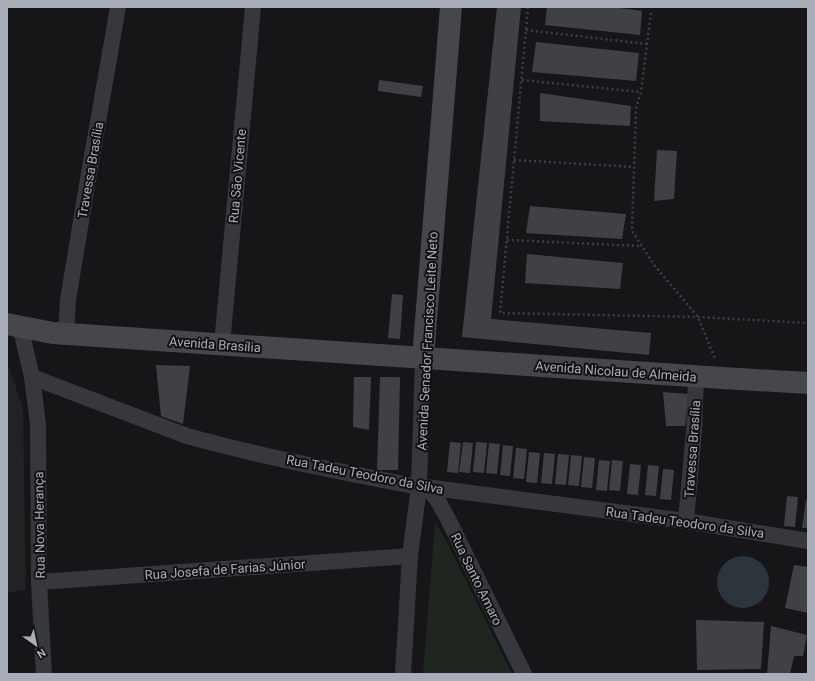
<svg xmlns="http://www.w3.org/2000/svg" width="815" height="681" font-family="Roboto,sans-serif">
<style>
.built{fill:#222225}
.green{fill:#1e261f}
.water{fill:#2c353c}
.building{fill:#404145}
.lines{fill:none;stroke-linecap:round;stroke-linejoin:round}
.path{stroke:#3d3f44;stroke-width:2.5;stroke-dasharray:2 3;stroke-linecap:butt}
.street{stroke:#37383d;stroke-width:16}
.secondary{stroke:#45474d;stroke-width:22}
.labels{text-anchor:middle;stroke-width:4;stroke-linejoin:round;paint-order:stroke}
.street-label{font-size:13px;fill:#a8adb8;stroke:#111113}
</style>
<rect width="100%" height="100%" fill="#161618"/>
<polygon class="built" points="7,362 23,408 26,590 7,593"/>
<polygon class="green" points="435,522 447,542 512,674 423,674"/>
<circle class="water" cx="743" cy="582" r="26"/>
<g class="building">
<polygon points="497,7 521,7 491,319 651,333 649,355 462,337"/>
<polygon points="547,7 612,7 642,11 640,35 545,25"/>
<polygon points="536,42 639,53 636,81 532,72"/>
<polygon points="379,80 423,86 421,97 378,91"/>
<polygon points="540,93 631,106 630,126 540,121"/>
<polygon points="657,150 677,151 674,199 654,201"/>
<polygon points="530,206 626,214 622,239 526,233"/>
<polygon points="527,254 623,263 620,289 525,283"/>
<polygon points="392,294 403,295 400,339 388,338"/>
<polygon points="156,365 190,366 183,424 161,416"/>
<polygon points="354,377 371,377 369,430 353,427"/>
<polygon points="380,377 400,377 398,470 377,470"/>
<polygon points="663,392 688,394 685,426 666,426"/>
<polygon points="450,442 461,443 458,473 447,472"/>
<polygon points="463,442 473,443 470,473 459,472"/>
<polygon points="476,442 487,443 484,473 473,472"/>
<polygon points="489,443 500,444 497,474 486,473"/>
<polygon points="503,445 513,446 510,476 500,475"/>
<polygon points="516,448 527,449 524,479 513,478"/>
<polygon points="529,452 540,453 537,483 526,482"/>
<polygon points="544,453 555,454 552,484 541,483"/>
<polygon points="558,454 569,455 566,485 555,484"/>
<polygon points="571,455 582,456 579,486 568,485"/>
<polygon points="584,457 595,458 592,488 581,487"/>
<polygon points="599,460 610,461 607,491 596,490"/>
<polygon points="612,460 623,461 620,491 609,490"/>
<polygon points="630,464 641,465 638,495 627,494"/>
<polygon points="648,465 659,466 656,496 645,495"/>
<polygon points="663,469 674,470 671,500 660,499"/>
<polygon points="787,496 798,497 795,527 784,526"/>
<polygon points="806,500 808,500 808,528 802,528"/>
<polygon points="794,565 808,567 808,613 785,608"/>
<polygon points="696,620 764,622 761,669 697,670"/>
<polygon points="771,626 807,635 803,656 794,656 790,674 767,674"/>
</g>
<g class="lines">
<g class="path">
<polyline points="528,7 500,313 698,317 808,323"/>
<polyline points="651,13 641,92 636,109 632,231 655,266 698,317 715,359"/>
<polyline points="526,30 647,44"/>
<polyline points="522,80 641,92"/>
<polyline points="514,160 634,167"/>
<polyline points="507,240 641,246"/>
</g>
<g class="street">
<path d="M 20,326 L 32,377 L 187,436 C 263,457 342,472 419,487 L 426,487 L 686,521 L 808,541"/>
<polyline points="66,333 68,300 87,185 118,7"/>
<polyline points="222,344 253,7"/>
<polyline points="32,377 38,424 39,582 44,674"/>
<polyline points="426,487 437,499 448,519 524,674"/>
<polyline points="686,521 694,431 696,376"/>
<polyline points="39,582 410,556"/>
<polyline points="403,674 410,556 419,487 423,358"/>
</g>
<g class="secondary">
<polyline points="7,324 53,333 722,378 808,383"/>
<polyline points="423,358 451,7"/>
</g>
</g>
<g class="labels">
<g class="street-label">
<text transform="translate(90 170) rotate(-80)" y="5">Travessa Brasília</text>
<text transform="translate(237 176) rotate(-85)" y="5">Rua São Vicente</text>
<text transform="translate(427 341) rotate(-87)" y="5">Avenida Senador Francisco Leite Neto</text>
<text transform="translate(215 344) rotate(4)" y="5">Avenida Brasília</text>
<text transform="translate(616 371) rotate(4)" y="5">Avenida Nicolau de Almeida</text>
<text transform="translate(692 449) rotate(-86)" y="5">Travessa Brasília</text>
<text transform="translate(365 474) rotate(11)" y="5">Rua Tadeu Teodoro da Silva</text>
<text transform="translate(685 522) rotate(8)" y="5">Rua Tadeu Teodoro da Silva</text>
<text transform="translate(39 525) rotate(-91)" y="5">Rua Nova Herança</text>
<text transform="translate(225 569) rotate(-4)" y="5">Rua Josefa de Farias Júnior</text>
<text transform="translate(477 579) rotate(64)" y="5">Rua Santo Amaro</text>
</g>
</g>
<rect width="815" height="681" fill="none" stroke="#a8adb8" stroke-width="16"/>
<g transform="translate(36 645) rotate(147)" stroke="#111113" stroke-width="3" paint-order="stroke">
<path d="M0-3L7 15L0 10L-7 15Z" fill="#a8adb8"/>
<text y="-6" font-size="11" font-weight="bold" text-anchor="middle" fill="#a8adb8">N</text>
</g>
</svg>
